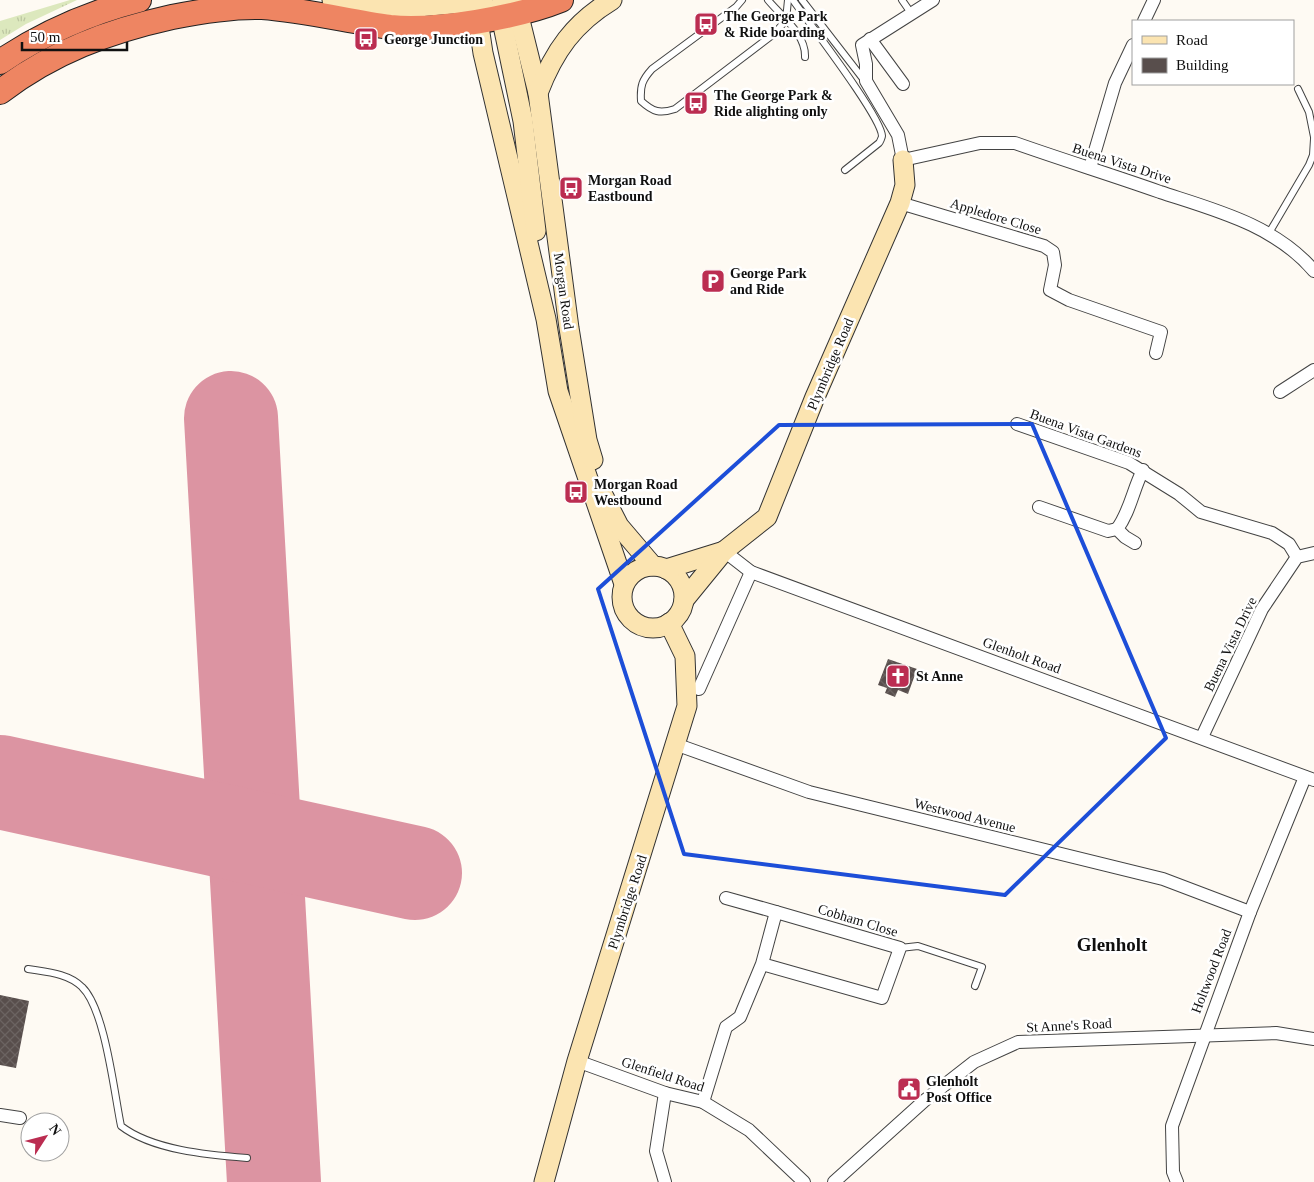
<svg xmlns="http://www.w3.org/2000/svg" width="1314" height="1182" font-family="Georgia,serif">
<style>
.grass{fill:url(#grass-tufts)}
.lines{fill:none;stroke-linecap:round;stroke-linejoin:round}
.runway{stroke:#dc94a2;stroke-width:94}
.building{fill:url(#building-cross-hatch)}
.lane-casing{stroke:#434343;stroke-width:8}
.street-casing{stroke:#434343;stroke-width:14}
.secondary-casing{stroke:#323232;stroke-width:21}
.highway-casing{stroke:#212121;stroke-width:26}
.lane{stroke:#fff;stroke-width:6}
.street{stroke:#fff;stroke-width:12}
.secondary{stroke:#fbe4b1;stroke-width:19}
.highway{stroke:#ee8562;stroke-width:24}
.marked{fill:none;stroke:#1d4ed8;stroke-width:4;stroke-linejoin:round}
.labels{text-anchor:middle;stroke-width:5;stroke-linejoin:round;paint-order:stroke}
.poi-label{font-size:14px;font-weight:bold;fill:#101010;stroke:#fff;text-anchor:start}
.street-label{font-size:14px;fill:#101010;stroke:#fff}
.district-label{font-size:19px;font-weight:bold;fill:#101010;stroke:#fff}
</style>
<defs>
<pattern id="grass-tufts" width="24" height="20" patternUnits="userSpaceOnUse" patternTransform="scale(1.25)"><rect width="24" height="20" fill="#dce8bd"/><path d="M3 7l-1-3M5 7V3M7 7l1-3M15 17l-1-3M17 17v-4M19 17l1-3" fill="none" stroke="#bcc6a1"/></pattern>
<pattern id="building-cross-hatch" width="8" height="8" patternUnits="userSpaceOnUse" patternTransform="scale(1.25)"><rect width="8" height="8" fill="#584e4c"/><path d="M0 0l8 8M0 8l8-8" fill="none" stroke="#6b6361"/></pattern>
</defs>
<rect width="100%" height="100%" fill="#fefaf3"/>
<polygon class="grass" points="70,0 77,0 26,24 0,40 0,21"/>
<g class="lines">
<g class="runway">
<polyline points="231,418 274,1182"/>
<polyline points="0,782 415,873"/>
</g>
</g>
<g class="building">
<polygon points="888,659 917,669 908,694 898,690 895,697 885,693 887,688 878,685"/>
<polygon points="0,995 29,1001 16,1068 0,1065"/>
</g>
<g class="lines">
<g class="lane-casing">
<g id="lane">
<path d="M 742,0 L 736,7 L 652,69 C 642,80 640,86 641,101 C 653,112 660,114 675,109 L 775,33 L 786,20 L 788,0"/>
<path d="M 768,0 C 782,17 806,34 805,57"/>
<path d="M 793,0 C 808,22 881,116 882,136 C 882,137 880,142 879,143 L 845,170"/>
<polyline points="802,0 864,80"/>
<polyline points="902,0 911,13"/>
<polyline points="1298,89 1309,112 1314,137"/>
<polyline points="1269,233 1309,165 1313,155 1314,139"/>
<polyline points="900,948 918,946 982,967 975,986"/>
<path d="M 28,969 C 46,972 68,973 82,987 C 105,1009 114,1092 121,1126 C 152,1150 208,1155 247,1158"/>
</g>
</g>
<g class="street-casing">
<g id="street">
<path d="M 933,0 L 862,45 L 866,64 L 866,81 L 898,135 L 903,160 L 980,143 L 1015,143 C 1063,160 1112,175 1160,192 C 1215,210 1275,225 1314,271"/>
<polyline points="1144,21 1154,0"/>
<polyline points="870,39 903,84"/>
<polyline points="1090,168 1115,83 1133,45"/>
<polyline points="900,203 1044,246 1053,252 1055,265 1050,290 1069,300 1161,332 1156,353"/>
<polyline points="1280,392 1314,370"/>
<polyline points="1017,424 1129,463 1179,494 1201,512 1272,533 1289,544 1297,557"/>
<polyline points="1039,507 1108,531 1117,529 1125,537 1135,543"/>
<path d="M 1117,529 C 1130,512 1133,489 1143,470"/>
<polyline points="724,551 751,572 1314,780"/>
<polyline points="699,689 751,572"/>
<polyline points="1202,737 1262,609 1297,557 1314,553"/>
<polyline points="675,744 809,792 1163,879 1250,912"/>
<polyline points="726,898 776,912"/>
<polyline points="577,1061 665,1093 703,1102 749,1130 804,1182"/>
<polyline points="703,1102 726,1027 740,1017 762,964 776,912 900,948 882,998 762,964"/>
<polyline points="0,1115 20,1118"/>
<polyline points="665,1182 656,1151 665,1093"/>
<polyline points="834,1182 924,1101 974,1062 1018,1042 1276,1033 1314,1039"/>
<polyline points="1177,1182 1173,1172 1172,1126 1250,912 1305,777"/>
</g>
</g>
<g class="secondary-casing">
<g id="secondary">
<polyline points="332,0 378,7 406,8 476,2 486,7"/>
<polyline points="475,0 483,53 546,319 558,391 624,584"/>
<polyline points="502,0 501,16 523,121 536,231"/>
<polyline points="515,0 538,93 569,328 587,440 593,460"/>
<path d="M 538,93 C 554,51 574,23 612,0"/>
<polyline points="602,493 619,526 653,566"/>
<circle cx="653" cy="597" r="31"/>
<polyline points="666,569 724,551"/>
<polyline points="684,600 724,551 767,517 815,397 900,203 905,185 903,160"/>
<polyline points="544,1182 577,1061 687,706 685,656 669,623"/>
</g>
</g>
<g class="highway-casing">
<g id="highway">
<path d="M 0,62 C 43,33 89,13 139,0"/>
<path d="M 0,92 C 52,52 109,31 172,17 C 202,11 232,6 262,7 C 305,10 347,21 390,27 C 435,32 519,17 561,0"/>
</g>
</g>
<use href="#lane" class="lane"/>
<use href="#street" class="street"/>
<use href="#secondary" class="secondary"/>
<use href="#highway" class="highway"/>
</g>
<path class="marked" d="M 1032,424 L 1166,738 L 1005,895 L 684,854 L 598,589 L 779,425 Z"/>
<defs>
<g id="bus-square" transform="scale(1.25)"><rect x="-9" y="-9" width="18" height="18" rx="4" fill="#bb2d51" stroke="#fff"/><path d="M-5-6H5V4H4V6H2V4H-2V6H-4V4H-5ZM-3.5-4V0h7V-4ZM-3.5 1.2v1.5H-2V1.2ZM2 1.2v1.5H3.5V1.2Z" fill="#fff"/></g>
<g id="parking-square" transform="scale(1.25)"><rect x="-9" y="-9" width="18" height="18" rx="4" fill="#bb2d51" stroke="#fff"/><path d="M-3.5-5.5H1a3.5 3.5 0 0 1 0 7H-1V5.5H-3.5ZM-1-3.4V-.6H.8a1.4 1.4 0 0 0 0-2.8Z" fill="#fff"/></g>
<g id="church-square" transform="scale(1.25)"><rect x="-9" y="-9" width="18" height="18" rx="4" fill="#bb2d51" stroke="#fff"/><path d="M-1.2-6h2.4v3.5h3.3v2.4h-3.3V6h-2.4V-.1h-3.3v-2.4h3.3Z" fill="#fff"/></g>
<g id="civic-square" transform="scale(1.25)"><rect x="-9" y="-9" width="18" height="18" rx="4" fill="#bb2d51" stroke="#fff"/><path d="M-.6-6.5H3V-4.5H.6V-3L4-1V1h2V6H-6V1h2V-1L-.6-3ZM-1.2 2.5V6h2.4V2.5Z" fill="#fff"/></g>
</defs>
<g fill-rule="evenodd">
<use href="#bus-square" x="706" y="24"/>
<use href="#bus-square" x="366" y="39"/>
<use href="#bus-square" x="696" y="103"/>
<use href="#bus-square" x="571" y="188"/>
<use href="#parking-square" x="713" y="281"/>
<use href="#bus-square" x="576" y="492"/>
<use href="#church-square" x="898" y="676"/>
<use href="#civic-square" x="909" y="1089"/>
</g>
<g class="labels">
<g class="poi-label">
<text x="724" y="21">The George Park<tspan x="724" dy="16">&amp; Ride boarding</tspan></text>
<text x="384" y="44">George Junction</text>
<text x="714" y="100">The George Park &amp;<tspan x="714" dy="16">Ride alighting only</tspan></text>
<text x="588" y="185">Morgan Road<tspan x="588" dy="16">Eastbound</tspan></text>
<text x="730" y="278">George Park<tspan x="730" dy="16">and Ride</tspan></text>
<text x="594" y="489">Morgan Road<tspan x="594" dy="16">Westbound</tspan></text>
<text x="916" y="681">St Anne</text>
<text x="926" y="1086">Glenholt<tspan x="926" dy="16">Post Office</tspan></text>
</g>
<g class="street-label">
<text transform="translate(1122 163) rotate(18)" y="5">Buena Vista Drive</text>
<text transform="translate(996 216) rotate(17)" y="5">Appledore Close</text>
<text transform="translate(564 291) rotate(82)" y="5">Morgan Road</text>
<text transform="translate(830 364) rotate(-67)" y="5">Plymbridge Road</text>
<text transform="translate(1086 433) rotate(20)" y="5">Buena Vista Gardens</text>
<text transform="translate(1230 644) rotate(-64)" y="5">Buena Vista Drive</text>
<text transform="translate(1022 655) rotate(20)" y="5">Glenholt Road</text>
<text transform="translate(965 815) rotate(14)" y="5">Westwood Avenue</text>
<text transform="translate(627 902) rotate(-72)" y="5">Plymbridge Road</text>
<text transform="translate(858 920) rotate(17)" y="5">Cobham Close</text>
<text transform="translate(1211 971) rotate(-69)" y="5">Holtwood Road</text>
<text transform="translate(1069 1025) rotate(-3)" y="5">St Anne's Road</text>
<text transform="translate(663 1074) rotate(18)" y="5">Glenfield Road</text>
</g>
<g class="district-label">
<text x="1112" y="951">Glenholt</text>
</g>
</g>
<rect x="1132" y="20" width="162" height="65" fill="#ffffff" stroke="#9f9f9f"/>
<rect x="1142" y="36" width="25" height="8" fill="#fbe4b1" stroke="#9f9f9f"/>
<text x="1176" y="45" font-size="15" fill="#101010">Road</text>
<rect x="1142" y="58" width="25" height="15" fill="#584e4c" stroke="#9f9f9f"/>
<text x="1176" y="70" font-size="15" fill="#101010">Building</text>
<g transform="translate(45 1137) rotate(54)"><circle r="24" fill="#ffffff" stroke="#9f9f9f"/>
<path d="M0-4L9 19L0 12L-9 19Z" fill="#bb2d51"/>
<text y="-8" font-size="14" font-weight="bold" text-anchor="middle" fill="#101010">N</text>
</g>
<path d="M22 42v8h105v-8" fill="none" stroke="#101010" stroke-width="2.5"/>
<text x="30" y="42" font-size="15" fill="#101010" stroke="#ffffff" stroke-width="4" paint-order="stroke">50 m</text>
</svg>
